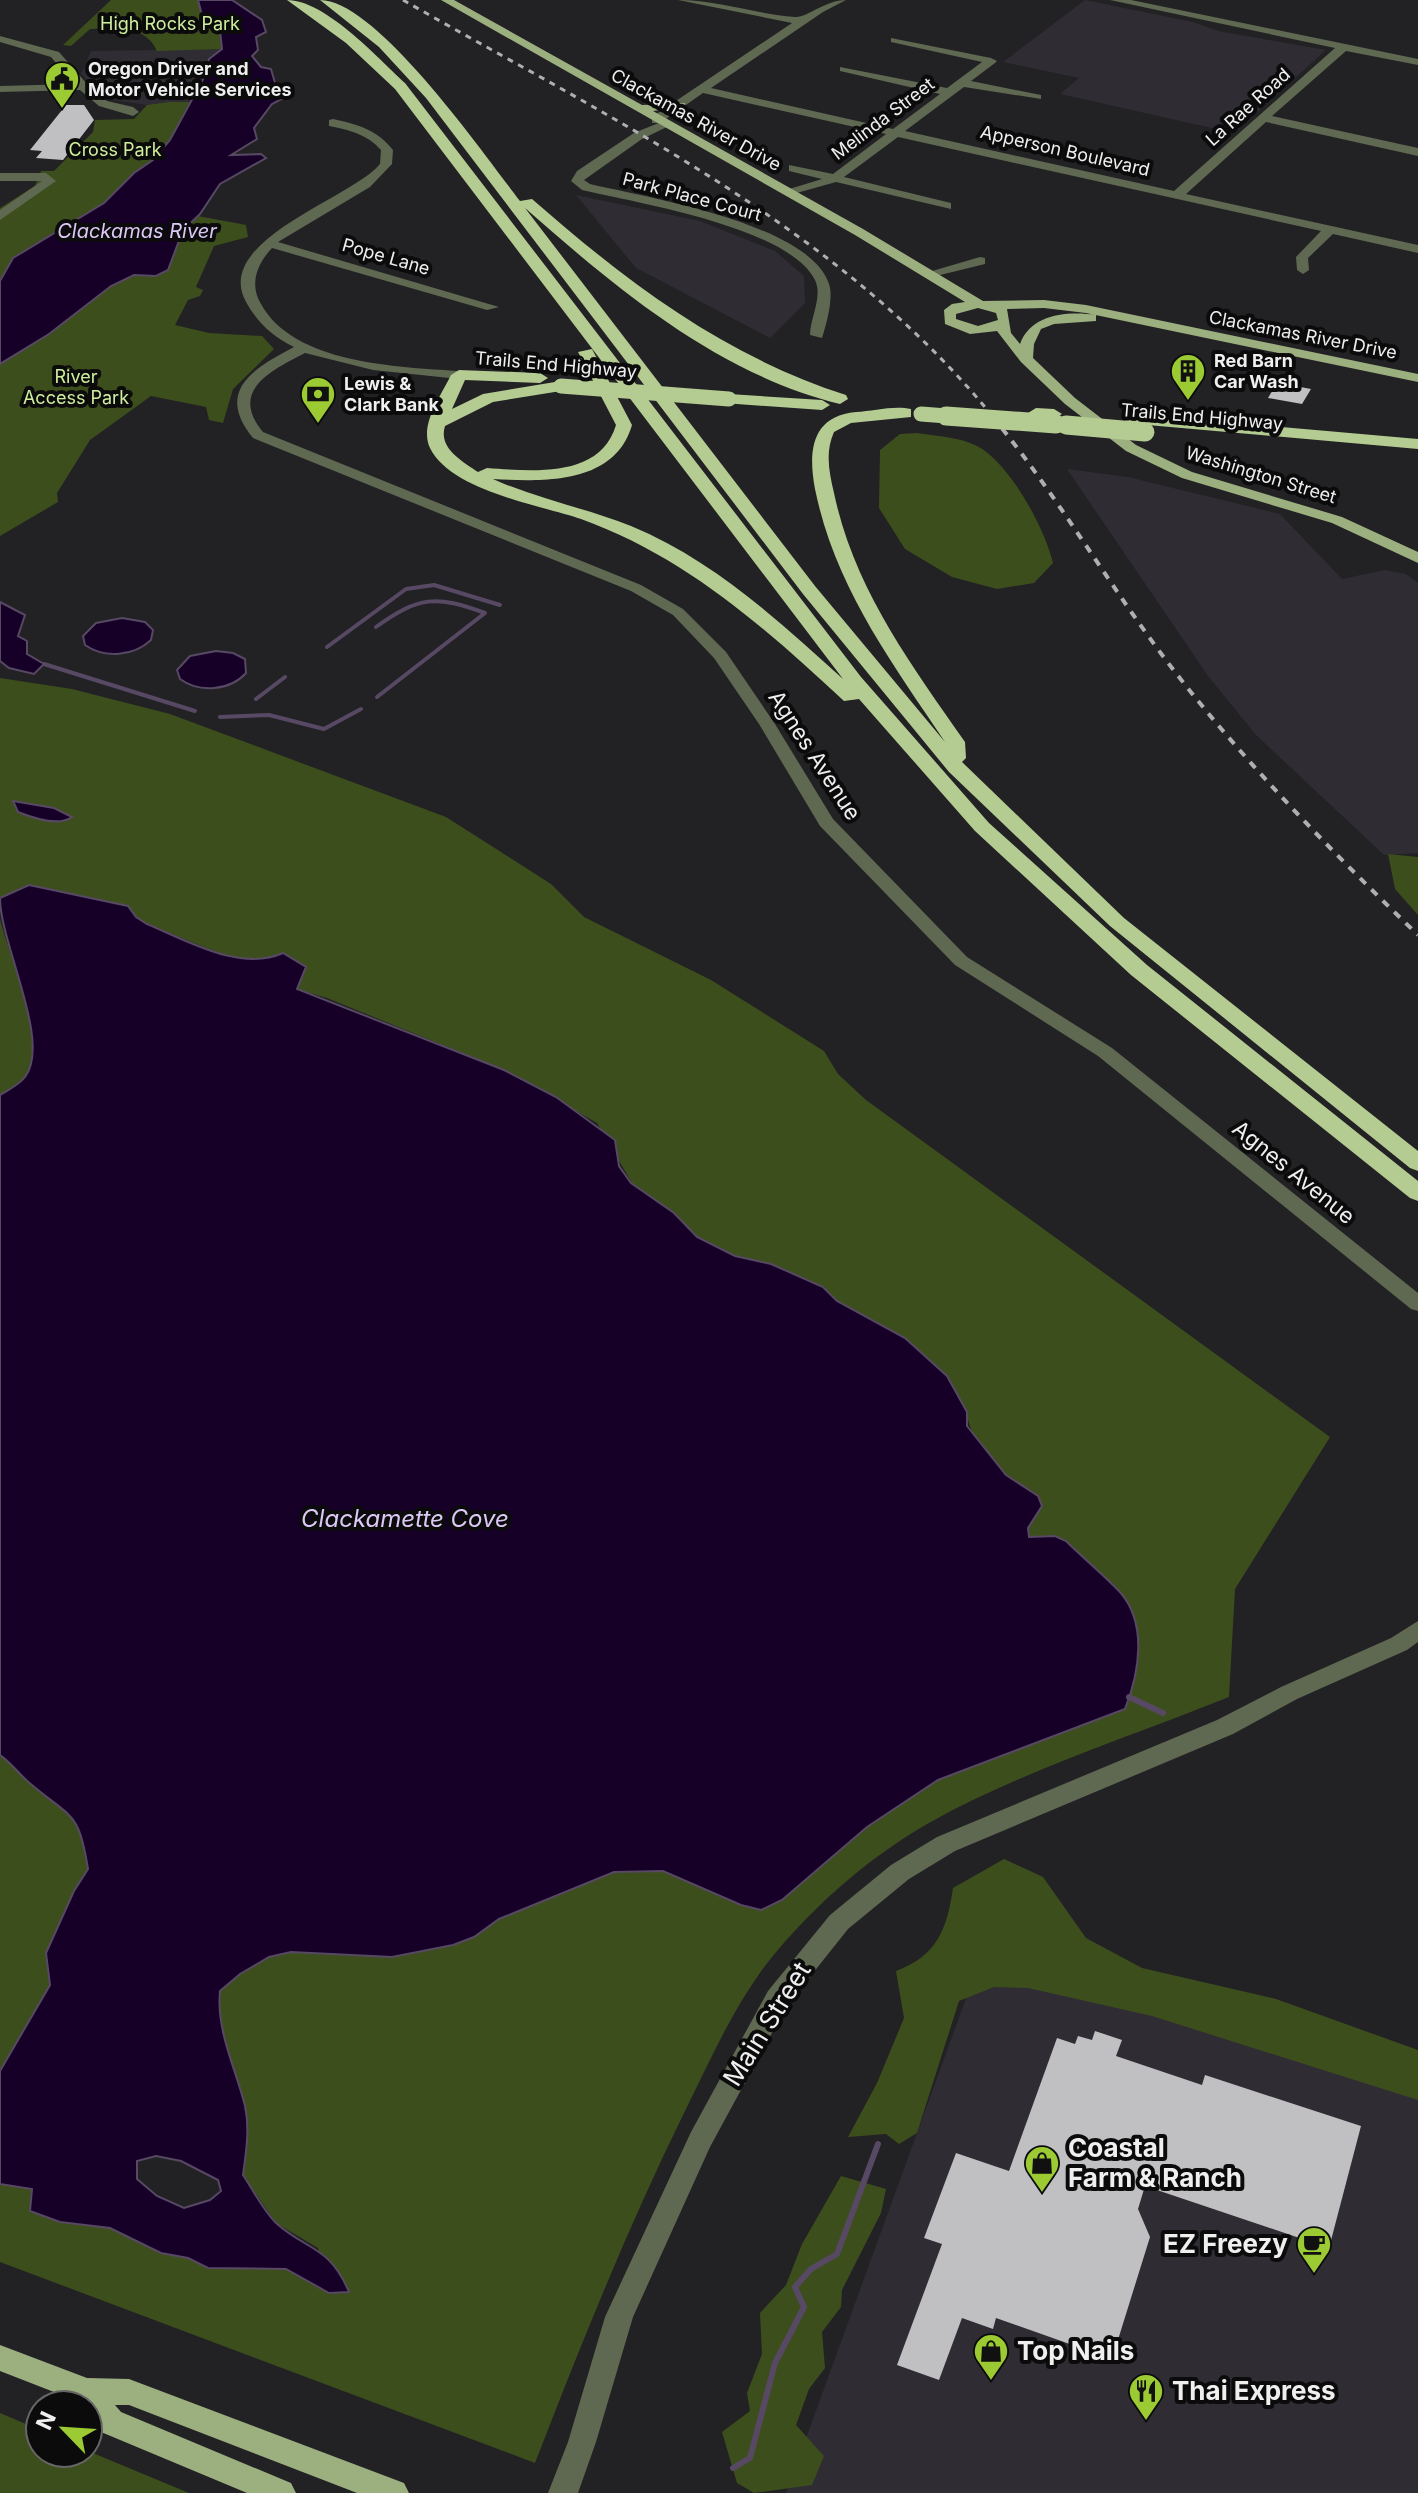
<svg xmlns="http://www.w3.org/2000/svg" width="1418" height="2493" font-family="Inter,sans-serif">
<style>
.built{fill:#2f2c33}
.green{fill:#3d4e1d}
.water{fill:#160028;stroke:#574864;stroke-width:2;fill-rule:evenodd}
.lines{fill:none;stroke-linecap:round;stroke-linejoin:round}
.stream-far1{stroke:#574864;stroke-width:4}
.stream{stroke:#574864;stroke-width:6}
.building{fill:#c0bfc2}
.minor{fill:#5f6851;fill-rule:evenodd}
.major{fill:#9caf7f;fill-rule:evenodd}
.highway{fill:#b4cb92;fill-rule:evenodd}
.rail-far1{stroke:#afaeb0;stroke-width:3;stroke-dasharray:6 6;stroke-linecap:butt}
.rail{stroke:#afaeb0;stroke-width:4;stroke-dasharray:8 8;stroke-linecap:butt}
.highway-bridge-far1{stroke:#b4cb92;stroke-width:15}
.highway-bridge{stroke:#b4cb92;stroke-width:19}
.labels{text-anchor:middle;stroke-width:8;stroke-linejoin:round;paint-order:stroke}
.far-park-label{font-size:18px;fill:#cfef9d;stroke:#0c0b0c}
.far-poi-label{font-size:18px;font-weight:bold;fill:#efeff0;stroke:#0c0b0c;text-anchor:start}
.far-street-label{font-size:18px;fill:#efeff0;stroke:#0c0b0c}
.far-water-label{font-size:20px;font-style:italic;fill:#dcc8f6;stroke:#0c0b0c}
.street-label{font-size:22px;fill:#efeff0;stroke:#0c0b0c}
.water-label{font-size:24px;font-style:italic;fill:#dcc8f6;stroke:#0c0b0c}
.near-street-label{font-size:26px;fill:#efeff0;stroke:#0c0b0c}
.near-poi-label{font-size:26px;font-weight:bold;fill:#efeff0;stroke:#0c0b0c;text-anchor:start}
</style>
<rect width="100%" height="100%" fill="#222124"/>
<g class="built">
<polygon points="1085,0 1193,22 1218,31 1326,50 1234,133 1060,94 1079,78 1003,62"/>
<polygon points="222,49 209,59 206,74 190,102 147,105 106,99 81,74 91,51"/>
<polygon points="576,195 700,221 775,251 804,276 805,303 770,338 636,268"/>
<polygon points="1067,469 1128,477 1280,514 1342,579 1384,570 1406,574 1418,583 1418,853 1384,855 1256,735 1208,676"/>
<polygon points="985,1946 1418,2083 1418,2493 786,2493"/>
</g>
<g class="green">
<path d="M 111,0 L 198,0 L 202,15 L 220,30 L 222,49 L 157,51 C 146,25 115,27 90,29 L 71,46 L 63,45 Z"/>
<polygon points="170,102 190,102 170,140 153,160 134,173 104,203 13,257 0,281 0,208 35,186 41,171 54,171 93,132 95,120 134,119 147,105"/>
<polygon points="198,216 246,225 248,237 214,246 196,287 203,290 200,296 188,300 175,325 209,333 262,336 274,349 233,389 223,423 209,420 206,407 151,396 90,440 57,493 58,502 0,536 0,364 49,334 111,286 135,275 156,276 168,270 183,230"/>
<path d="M 917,433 C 935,436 960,437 977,446 C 1010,463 1045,529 1053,563 L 1034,583 L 997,589 L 952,577 L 905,549 L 879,508 L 880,450 L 900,434 Z"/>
<path d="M 0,678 L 72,689 L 170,714 L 446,817 L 551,884 L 584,917 L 711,980 L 824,1051 L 838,1074 L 866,1100 L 1330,1437 L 1235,1589 L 1229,1697 C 1132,1736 1020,1772 929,1823 C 867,1858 805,1913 762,1970 C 730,2014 708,2065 684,2113 C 628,2227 581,2344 535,2463 L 0,2262 L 0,2184 L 33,2189 L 30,2211 L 110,2228 L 161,2253 L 188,2258 L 208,2268 L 286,2269 L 329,2292 L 318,2248 L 276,2223 L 243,2175 C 246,2152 250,2129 245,2106 C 236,2068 216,2031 220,1991 L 239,1974 L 269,1957 L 291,1952 L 391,1957 L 453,1945 L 474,1937 L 499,1919 L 614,1872 L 663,1871 L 741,1905 L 761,1910 L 782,1900 L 867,1827 L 938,1780 L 1124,1709 L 1120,1593 L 1055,1536 L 1028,1537 L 1028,1528 L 1042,1506 C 1034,1488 1019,1487 1005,1474 C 989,1460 967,1433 967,1411 L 905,1338 L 837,1301 L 823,1287 L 771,1264 L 735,1256 L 697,1237 L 674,1213 L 632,1183 L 597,1123 L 504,1070 L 327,998 L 296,989 L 271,958 L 232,958 L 146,924 L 136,917 L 128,906 L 29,885 L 0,898 Z"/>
<polygon points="1388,854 1418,857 1418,915 1395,889"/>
<path d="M 0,919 C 9,958 51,1041 25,1077 C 20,1085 8,1090 0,1095 Z"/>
<path d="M 0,1755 C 12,1763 20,1776 32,1785 C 72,1819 79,1811 88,1869 L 74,1891 L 46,1953 L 50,1985 L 0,2071 Z"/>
<path d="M 1004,1859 L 1043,1877 L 1086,1938 L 1142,1968 L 1276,1999 L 1418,2050 L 1418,2100 L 1152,2016 L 1028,1988 L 994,1987 L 959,2001 L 917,2133 L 899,2144 L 886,2134 L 848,2137 L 877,2083 L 904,2018 L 896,1971 C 937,1956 947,1929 953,1888 Z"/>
<polygon points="841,2176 886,2189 881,2213 842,2290 841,2307 822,2332 825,2368 809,2389 796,2425 824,2456 812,2485 754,2493 737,2483 722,2432 750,2411 747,2393 762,2354 760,2313 786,2285 802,2244"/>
<polygon points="0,2413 40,2430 40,2453 88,2451 189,2493 0,2493"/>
</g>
<g class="water">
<polygon points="198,0 232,0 262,20 266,32 256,37 258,50 252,56 261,67 271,69 275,83 291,94 272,104 254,128 257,139 231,155 261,154 266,158 220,184 200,214 183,230 168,270 156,276 134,275 111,286 49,334 0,364 0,281 13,258 104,203 134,173 153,160 170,140 206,74 209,59 222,49 220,30 202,15"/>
<polygon points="0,602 25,615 18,636 27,641 27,654 44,664 34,674 9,668 0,661"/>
<path d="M 122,618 L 145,622 L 153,630 L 151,640 C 134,656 105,659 85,645 L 83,636 L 96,623 Z"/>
<path d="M 216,651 L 233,653 L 245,659 L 246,673 C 230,691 199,693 180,679 L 177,670 L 190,656 Z"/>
<path d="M 13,801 L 54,808 L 72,817 C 58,827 33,818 18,812 Z"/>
<path d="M 29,885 L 128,906 L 136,917 L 147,924 C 188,941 240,972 283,953 L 306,967 L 297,989 L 504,1070 L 556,1097 L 615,1140 L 619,1166 L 631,1183 L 674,1213 L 697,1237 L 735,1256 L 771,1264 L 823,1287 L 837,1301 L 905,1338 L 947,1376 L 967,1412 L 967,1426 L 1006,1475 L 1038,1496 L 1042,1506 L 1028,1528 L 1029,1537 L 1055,1536 L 1066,1541 C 1083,1558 1103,1574 1120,1592 C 1148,1624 1139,1674 1125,1709 L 938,1780 L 867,1827 L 782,1900 L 761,1910 L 741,1905 L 663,1871 L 614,1872 L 499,1919 L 474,1937 L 453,1945 L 392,1957 L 291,1952 L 269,1957 L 240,1974 L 220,1991 C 216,2031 236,2069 245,2106 C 250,2129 246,2152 243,2175 C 253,2190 263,2210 276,2223 C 307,2251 329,2245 349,2292 L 329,2293 L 286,2269 L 208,2268 L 188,2258 L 161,2253 L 110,2228 L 60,2222 L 30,2211 L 32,2189 L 0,2184 L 0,2071 L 50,1985 L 46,1953 L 74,1891 L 88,1869 C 79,1811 72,1819 32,1785 C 20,1776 12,1763 0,1755 L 0,1095 C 8,1090 19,1085 25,1077 C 52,1042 0,944 0,898 ZM 156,2156 L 181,2161 L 218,2180 L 221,2191 L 210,2200 L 184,2208 L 157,2196 L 137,2179 L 137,2161 Z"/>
</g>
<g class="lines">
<g class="stream-far1">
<path d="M 376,627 C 419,596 436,595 485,613 L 377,697"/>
<polyline points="327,647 406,589 434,585 500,605"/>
<polyline points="44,664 195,711"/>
<polyline points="256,699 285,677"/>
<polyline points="220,717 269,715 324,729 361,709"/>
</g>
<g class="stream">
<polyline points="1129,1697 1163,1713"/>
<polyline points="733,2468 750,2458 775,2363 804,2307 795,2287 811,2269 837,2254 878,2144"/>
</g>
</g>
<g class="building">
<polygon points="66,105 84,105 94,120 63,160 36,158 42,151 30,150"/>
<polygon points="1277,383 1295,386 1311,389 1302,404 1268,398"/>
<polygon points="1095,2031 1122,2040 1116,2056 1202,2085 1205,2075 1361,2126 1329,2248 1145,2186 1138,2209 1150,2237 1112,2359 996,2318 993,2329 962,2318 939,2380 897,2365 942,2244 924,2238 956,2153 1009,2171 1057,2038 1075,2044 1078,2036 1092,2040"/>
</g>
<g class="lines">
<g class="minor">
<path d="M 678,0 C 718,0 755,14 795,17 C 807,18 825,0 846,0 L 823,12 L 711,88 L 893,129 L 940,94 L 840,71 L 840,67 L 947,88 L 982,62 L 891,42 L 891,38 L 991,58 L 997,61 L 995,63 L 971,81 L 1041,95 L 1041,99 L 964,87 L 905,131 L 1174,191 L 1335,48 L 1110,0 L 1131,0 L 1418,59 L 1418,65 L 1346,51 L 1272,116 L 1418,148 L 1418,156 L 1266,122 L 1186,194 L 1418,245 L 1418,253 L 1333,234 L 1308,258 L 1309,270 L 1303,274 L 1297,270 L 1296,257 L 1321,231 L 898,137 L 844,177 L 951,203 L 951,209 L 836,182 L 786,196 L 786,190 L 822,179 L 789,171 L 789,165 L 833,174 L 886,134 L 703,93 L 660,123 L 652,123 L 652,117 L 792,23 Z"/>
<polygon points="0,36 59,52 95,93 107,101 133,107 139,112 133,116 99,106 80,90 0,92 0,86 74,84 51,57 0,42"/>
<path d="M 333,119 C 357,124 378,130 393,150 L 392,164 L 370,187 L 278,242 L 499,307 L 487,310 L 272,248 C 257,264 249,284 261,304 C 294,364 398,367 459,371 L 466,375 L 459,379 L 373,370 L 305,353 C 270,371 229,391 263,432 L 641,585 L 683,609 L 726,652 L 775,724 L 833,819 L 967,957 L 1112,1048 L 1418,1293 L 1418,1311 L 1411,1309 L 1098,1056 L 955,965 L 820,826 L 759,724 L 714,658 L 673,615 L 631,591 L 253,438 C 215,391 252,369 294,347 C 272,336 258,323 246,302 C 212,240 351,199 380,164 L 381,150 C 367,134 349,130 329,126 L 329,120 Z"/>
<path d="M 661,122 L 671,125 L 642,139 L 584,180 L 590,184 C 646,197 810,224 829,284 C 834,298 826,325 822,338 L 810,335 C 810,318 823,297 815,280 C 788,227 637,203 582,190 L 571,181 L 577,171 L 634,133 Z"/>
<polygon points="0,173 46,173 56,181 0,220 0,210 42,181 0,181"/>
<polygon points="980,257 985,258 985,264 928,278 922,274"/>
<polygon points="1418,1621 1418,1642 1407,1650 1297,1699 1233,1734 955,1851 909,1879 848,1929 786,2007 710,2147 633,2317 596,2442 578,2493 548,2493 568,2442 605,2317 691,2132 768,1991 830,1915 891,1865 937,1837 1217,1720 1281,1687 1391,1638"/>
</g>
<g class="major">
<path d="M 441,0 L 454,0 L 642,105 L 685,103 L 685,107 L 653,111 L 863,229 L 983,301 L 1044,300 L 1086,305 L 1418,374 L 1418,382 L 1086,313 L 1044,308 L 1007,309 L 1011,333 L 1020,344 C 1031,314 1067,311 1096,315 L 1096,321 L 1054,324 L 1041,329 L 1034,344 L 1033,358 L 1075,398 L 1136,445 L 1192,472 L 1342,517 L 1418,552 L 1418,563 L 1332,523 L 1182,478 L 1126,451 L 1065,404 L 1021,362 L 997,331 L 970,334 L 945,324 L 944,310 L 952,304 L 965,302 L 855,235 ZM 978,308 L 996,313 L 998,320 L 978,326 L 956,319 L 956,314 Z"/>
<polygon points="0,2345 87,2378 129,2379 404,2483 409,2493 357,2493 129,2405 115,2405 121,2412 291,2483 296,2493 247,2493 101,2432 88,2415 88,2405 80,2405 77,2401 0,2371"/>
</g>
<g class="highway">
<path d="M 287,0 C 325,0 377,57 405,83 L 861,677 L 989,823 L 1147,965 L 1418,1181 L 1418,1201 L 1410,1198 L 1131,975 L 975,831 L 859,699 L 844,701 C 764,627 686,557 581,519 C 540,505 451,491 430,448 C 419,425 441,396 451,375 L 459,370 L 540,373 L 548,378 L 540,383 L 465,380 L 452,409 L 483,394 L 561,381 L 569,386 L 561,391 L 493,402 L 445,426 C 438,448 462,461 478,472 L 487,468 C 532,471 600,479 616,425 L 578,352 L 592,349 L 632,425 C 615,484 545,482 493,479 C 537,499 586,508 631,526 C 713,560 778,620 843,679 L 395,89 L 346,43 Z"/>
<path d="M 320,0 C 377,0 485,156 520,201 L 532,199 C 627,282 724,356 846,395 L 848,399 L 840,404 C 718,374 617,289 525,208 L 815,586 L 945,742 C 891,661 835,587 815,489 C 808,452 811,416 856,412 C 873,411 894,405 911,409 L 911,417 L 851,423 L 834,432 C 825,452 829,472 834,493 C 854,588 910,663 965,742 L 966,758 L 962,762 L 1124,918 L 1418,1151 L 1418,1171 L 1410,1168 L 1110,926 L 949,772 L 803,594 L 426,98 L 379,47 Z"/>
<polygon points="729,394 822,400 830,405 822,410 723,403 721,399"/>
<polygon points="1036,408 1054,409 1062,414 1054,419 1030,417 1028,413"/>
<polygon points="1131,414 1418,439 1418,449 1125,423 1125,415"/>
</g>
<path class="rail-far1" d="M 403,0 C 611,119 840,228 994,418"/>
<path class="rail" d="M 992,416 C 1058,496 1109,586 1172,668 C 1246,764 1331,851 1418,935"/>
<g class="highway-bridge-far1">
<polyline points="561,386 729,399"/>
<polyline points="921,414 973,418"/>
</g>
<g class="highway-bridge">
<polyline points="946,416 1056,424"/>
<polyline points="1066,425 1145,432"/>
</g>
</g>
<defs>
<g id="civic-pin" transform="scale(1.8)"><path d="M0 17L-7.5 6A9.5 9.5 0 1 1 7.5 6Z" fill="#9cca32" stroke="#0c0b0c"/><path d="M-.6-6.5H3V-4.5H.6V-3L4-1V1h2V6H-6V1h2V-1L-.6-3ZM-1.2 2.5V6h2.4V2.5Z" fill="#111"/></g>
<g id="building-pin" transform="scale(1.8)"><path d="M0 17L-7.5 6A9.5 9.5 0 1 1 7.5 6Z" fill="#9cca32" stroke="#0c0b0c"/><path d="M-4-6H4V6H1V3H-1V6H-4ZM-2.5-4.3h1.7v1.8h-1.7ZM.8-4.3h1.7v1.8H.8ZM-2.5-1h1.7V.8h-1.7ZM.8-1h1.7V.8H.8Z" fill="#111"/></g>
<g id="bank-pin" transform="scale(1.8)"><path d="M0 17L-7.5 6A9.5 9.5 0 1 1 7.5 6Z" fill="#9cca32" stroke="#0c0b0c"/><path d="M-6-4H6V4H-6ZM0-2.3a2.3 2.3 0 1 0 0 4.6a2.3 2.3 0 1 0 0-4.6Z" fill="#111"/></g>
<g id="shop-pin" transform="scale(1.8)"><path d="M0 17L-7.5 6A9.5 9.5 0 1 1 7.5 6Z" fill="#9cca32" stroke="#0c0b0c"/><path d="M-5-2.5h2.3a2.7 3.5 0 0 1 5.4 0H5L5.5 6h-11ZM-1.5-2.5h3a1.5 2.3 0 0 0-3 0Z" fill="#111"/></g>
<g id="cafe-pin" transform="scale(1.8)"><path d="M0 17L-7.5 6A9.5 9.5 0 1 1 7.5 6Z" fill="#9cca32" stroke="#0c0b0c"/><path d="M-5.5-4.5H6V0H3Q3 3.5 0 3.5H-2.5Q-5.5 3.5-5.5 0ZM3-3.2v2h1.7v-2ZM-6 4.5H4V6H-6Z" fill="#111"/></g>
<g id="restaurant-pin" transform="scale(1.8)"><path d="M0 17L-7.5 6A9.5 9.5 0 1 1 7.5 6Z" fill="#9cca32" stroke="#0c0b0c"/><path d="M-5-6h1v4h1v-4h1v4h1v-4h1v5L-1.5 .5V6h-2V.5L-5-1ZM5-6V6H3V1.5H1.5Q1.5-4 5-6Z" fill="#111"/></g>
</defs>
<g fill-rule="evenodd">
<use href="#civic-pin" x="62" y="79"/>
<use href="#building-pin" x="1188" y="371"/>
<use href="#bank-pin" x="318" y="394"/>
<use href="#shop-pin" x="1042" y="2163"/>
<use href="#cafe-pin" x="1314" y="2244"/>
<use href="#shop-pin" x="991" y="2351"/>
<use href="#restaurant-pin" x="1146" y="2391"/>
</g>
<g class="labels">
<g class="far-park-label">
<text x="170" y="30">High Rocks Park</text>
<text x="115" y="156">Cross Park</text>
<text x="76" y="383">River<tspan x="76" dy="21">Access Park</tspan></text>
</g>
<g class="far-poi-label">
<text x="88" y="75">Oregon Driver and<tspan x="88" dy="21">Motor Vehicle Services</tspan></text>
<text x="1214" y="367">Red Barn<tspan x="1214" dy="21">Car Wash</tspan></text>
<text x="344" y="390">Lewis &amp;<tspan x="344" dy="21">Clark Bank</tspan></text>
</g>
<g class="far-street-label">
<text transform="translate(1248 107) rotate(-42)" y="6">La Rae Road</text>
<text transform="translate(883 119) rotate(-37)" y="6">Melinda Street</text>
<text transform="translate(696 120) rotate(29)" y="6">Clackamas River Drive</text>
<text transform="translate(1065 151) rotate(13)" y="6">Apperson Boulevard</text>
<text transform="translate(692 197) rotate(15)" y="6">Park Place Court</text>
<text transform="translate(386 257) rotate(16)" y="6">Pope Lane</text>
<text transform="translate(1303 335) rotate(11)" y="6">Clackamas River Drive</text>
<text transform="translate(556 365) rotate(5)" y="6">Trails End Highway</text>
<text transform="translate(1202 417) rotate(5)" y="6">Trails End Highway</text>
<text transform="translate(1261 475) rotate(17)" y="6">Washington Street</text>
</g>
<g class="far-water-label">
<text x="137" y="238">Clackamas River</text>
</g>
<g class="street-label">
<text transform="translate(815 755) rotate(57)" y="8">Agnes Avenue</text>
<text transform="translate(1294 1172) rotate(39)" y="8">Agnes Avenue</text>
</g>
<g class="water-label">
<text x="405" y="1527">Clackamette Cove</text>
</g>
<g class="near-street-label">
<text transform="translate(767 2024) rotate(-58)" y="9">Main Street</text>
</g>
<g class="near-poi-label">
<text x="1068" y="2157">Coastal<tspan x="1068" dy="30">Farm &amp; Ranch</tspan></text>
<text x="1288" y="2253" text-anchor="end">EZ Freezy</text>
<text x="1017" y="2360">Top Nails</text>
<text x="1172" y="2400">Thai Express</text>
</g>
</g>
<g transform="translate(64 2429) rotate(295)"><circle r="38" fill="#0c0b0c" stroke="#676667" stroke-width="2"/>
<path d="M0-6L14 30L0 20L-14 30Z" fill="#9cca32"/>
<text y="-12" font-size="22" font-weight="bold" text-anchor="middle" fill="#efeff0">N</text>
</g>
</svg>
